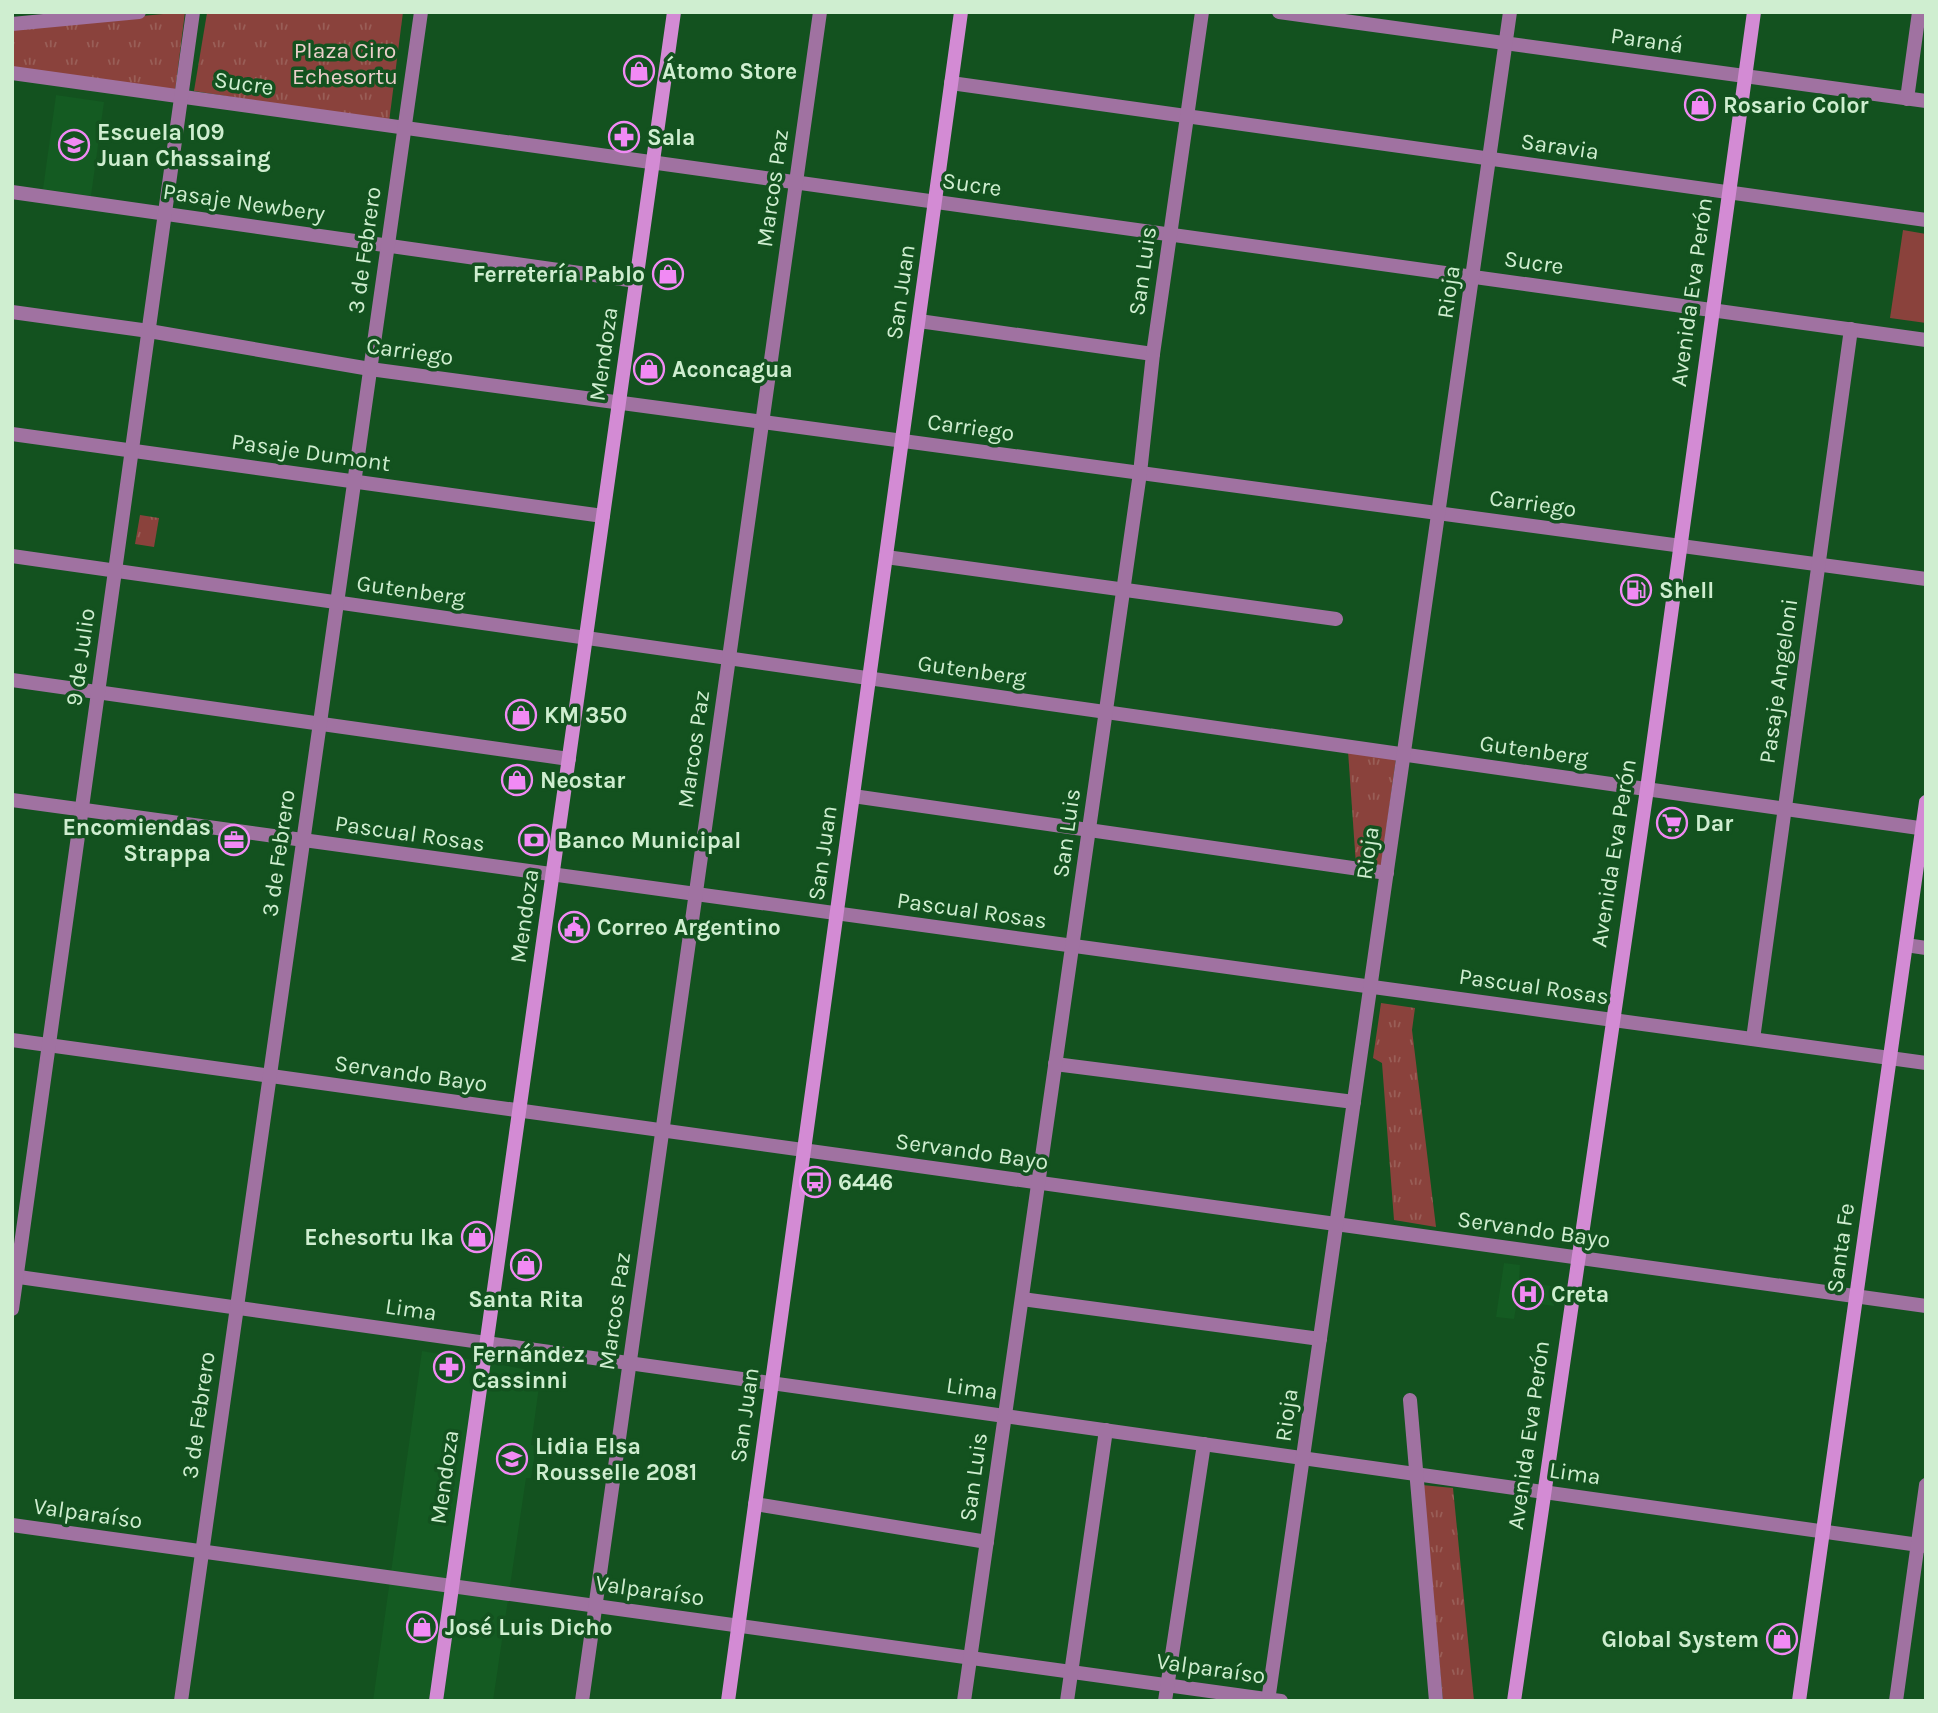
<svg xmlns="http://www.w3.org/2000/svg" width="1938" height="1713" font-family="Karla,sans-serif">
<style>
.built{fill:#145b22}
.park{fill:url(#park-tufts)}
.garden{fill:#8a423c}
.lines{fill:none;stroke-linecap:round;stroke-linejoin:round}
.street{stroke:#a072a1;stroke-width:14}
.secondary{stroke:#d38bd4;stroke-width:14}
.labels{text-anchor:middle;stroke-width:7;stroke-linejoin:round;paint-order:stroke}
.street-label{font-size:23px;fill:#cfeed0;stroke:#13521f}
.park-label{font-size:23px;fill:#ecd0cc;stroke:#13521f}
.poi-label{font-size:23px;font-weight:bold;fill:#cfeed0;stroke:#13521f;text-anchor:start}
</style>
<defs>
<pattern id="park-tufts" width="24" height="20" patternUnits="userSpaceOnUse" patternTransform="scale(1.75)"><rect width="24" height="20" fill="#8a423c"/><path d="M3 7l-1-3M5 7V3M7 7l1-3M15 17l-1-3M17 17v-4M19 17l1-3" fill="none" stroke="#995e57"/></pattern>
</defs>
<rect width="100%" height="100%" fill="#13521f"/>
<g class="built">
<polygon points="56,95 104,102 91,196 43,189"/>
<polygon points="1504,1263 1520,1265 1519,1281 1557,1287 1554,1306 1517,1301 1514,1319 1496,1317"/>
<polygon points="422,1351 541,1372 531,1445 536,1446 531,1478 526,1478 493,1701 373,1701"/>
</g>
<g class="park">
<polygon points="185,12 175,91 12,70 12,28"/>
<polygon points="403,12 389,122 194,91 207,13"/>
<polygon points="140,515 159,518 154,547 135,544"/>
<polygon points="1348,751 1396,758 1381,868 1356,865"/>
<polygon points="1381,1003 1415,1008 1412,1030 1436,1227 1394,1220 1382,1063 1373,1058"/>
<polygon points="1422,1485 1453,1488 1474,1701 1443,1701"/>
</g>
<polygon class="garden" points="1903,230 1926,234 1926,323 1890,318"/>
<g class="lines">
<g class="street">
<polyline points="1279,12 1926,101"/>
<polyline points="12,24 139,12"/>
<polyline points="12,73 1926,340"/>
<polyline points="951,83 1926,220"/>
<polyline points="1907,99 1919,12"/>
<polyline points="12,192 636,281"/>
<polyline points="12,312 149,331 370,369 1926,579"/>
<polyline points="919,321 1153,354"/>
<polyline points="12,434 603,516"/>
<polyline points="12,556 1926,829"/>
<polyline points="886,557 1336,619"/>
<polyline points="12,680 569,759"/>
<polyline points="853,796 1387,873"/>
<polyline points="12,800 1926,1063"/>
<polyline points="1906,945 1926,948"/>
<polyline points="1753,1039 1851,329"/>
<polyline points="12,1040 1926,1306"/>
<polyline points="1055,1064 1354,1102"/>
<polyline points="12,1276 1926,1546"/>
<polyline points="1022,1299 1320,1339"/>
<polyline points="12,1309 193,12"/>
<polyline points="1410,1400 1436,1701"/>
<polyline points="755,1504 987,1542"/>
<polyline points="12,1525 1281,1701"/>
<polyline points="181,1701 421,12"/>
<polyline points="582,1701 820,12"/>
<polyline points="964,1701 1140,473 1153,354 1202,12"/>
<polyline points="1067,1701 1106,1430"/>
<polyline points="1165,1701 1204,1444"/>
<polyline points="1268,1701 1510,12"/>
<polyline points="1896,1701 1926,1485"/>
</g>
<g class="secondary">
<polyline points="436,1701 674,12"/>
<polyline points="728,1701 961,12"/>
<polyline points="1514,1701 1647,789 1754,12"/>
<polyline points="1799,1701 1926,802"/>
</g>
</g>
<defs>
<g id="shop-ring" transform="scale(1.575)"><circle r="9.5" fill="#13521f" stroke="#f18af4" stroke-width="1.5"/><path d="M-5-2.5h2.3a2.7 3.5 0 0 1 5.4 0H5L5.5 6h-11ZM-1.5-2.5h3a1.5 2.3 0 0 0-3 0Z" fill="#f18af4"/></g>
<g id="pharmacy-ring" transform="scale(1.575)"><circle r="9.5" fill="#13521f" stroke="#f18af4" stroke-width="1.5"/><path d="M-2-6h4v4h4v4h-4v4h-4v-4h-4v-4h4Z" fill="#f18af4"/></g>
<g id="school-ring" transform="scale(1.575)"><circle r="9.5" fill="#13521f" stroke="#f18af4" stroke-width="1.5"/><path d="M0-5L7-2L0 1L-7-2ZM-4 1L0 2.5L4 1V4Q0 6-4 4Z" fill="#f18af4"/></g>
<g id="fuel-ring" transform="scale(1.575)"><circle r="9.5" fill="#13521f" stroke="#f18af4" stroke-width="1.5"/><path d="M-5.5-6h7V0h2V4h1.3V-2.5L3-4.5l.8-.8L6-3V5H2.5V1h-1V6h-7ZM-4.2-4.7v3.2H.2V-4.7Z" fill="#f18af4"/></g>
<g id="supermarket-ring" transform="scale(1.575)"><circle r="9.5" fill="#13521f" stroke="#f18af4" stroke-width="1.5"/><path d="M-6-5.5h2.5l.6 2H6L4.5 2H-2.5L-4.4-4H-6ZM-1.5 3.2a1.3 1.3 0 1 0 .1 0ZM3 3.2a1.3 1.3 0 1 0 .1 0Z" fill="#f18af4"/></g>
<g id="office-ring" transform="scale(1.575)"><circle r="9.5" fill="#13521f" stroke="#f18af4" stroke-width="1.5"/><path d="M-6-3h4V-5.5h4V-3h4V5H-6ZM-1-4.5V-3h2v-1.5ZM-6 0V1H6V0Z" fill="#f18af4"/></g>
<g id="bank-ring" transform="scale(1.575)"><circle r="9.5" fill="#13521f" stroke="#f18af4" stroke-width="1.5"/><path d="M-6-4H6V4H-6ZM0-2.3a2.3 2.3 0 1 0 0 4.6a2.3 2.3 0 1 0 0-4.6Z" fill="#f18af4"/></g>
<g id="civic-ring" transform="scale(1.575)"><circle r="9.5" fill="#13521f" stroke="#f18af4" stroke-width="1.5"/><path d="M-.6-6.5H3V-4.5H.6V-3L4-1V1h2V6H-6V1h2V-1L-.6-3ZM-1.2 2.5V6h2.4V2.5Z" fill="#f18af4"/></g>
<g id="bus-ring" transform="scale(1.575)"><circle r="9.5" fill="#13521f" stroke="#f18af4" stroke-width="1.5"/><path d="M-5-6H5V4H4V6H2V4H-2V6H-4V4H-5ZM-3.5-4V0h7V-4ZM-3.5 1.2v1.5H-2V1.2ZM2 1.2v1.5H3.5V1.2Z" fill="#f18af4"/></g>
<g id="hospital-ring" transform="scale(1.575)"><circle r="9.5" fill="#13521f" stroke="#f18af4" stroke-width="1.5"/><path d="M-5-5h3v3.5h4V-5h3V5h-3V1.5h-4V5h-3Z" fill="#f18af4"/></g>
</defs>
<g fill-rule="evenodd">
<use href="#shop-ring" x="639" y="71"/>
<use href="#shop-ring" x="1700" y="105"/>
<use href="#pharmacy-ring" x="624" y="137"/>
<use href="#school-ring" x="74" y="145"/>
<use href="#shop-ring" x="668" y="274"/>
<use href="#shop-ring" x="649" y="369"/>
<use href="#fuel-ring" x="1636" y="590"/>
<use href="#shop-ring" x="521" y="715"/>
<use href="#shop-ring" x="517" y="780"/>
<use href="#supermarket-ring" x="1672" y="823"/>
<use href="#office-ring" x="234" y="840"/>
<use href="#bank-ring" x="534" y="840"/>
<use href="#civic-ring" x="574" y="927"/>
<use href="#bus-ring" x="815" y="1182"/>
<use href="#shop-ring" x="477" y="1237"/>
<use href="#shop-ring" x="526" y="1265"/>
<use href="#hospital-ring" x="1528" y="1294"/>
<use href="#pharmacy-ring" x="449" y="1367"/>
<use href="#school-ring" x="512" y="1459"/>
<use href="#shop-ring" x="422" y="1627"/>
<use href="#shop-ring" x="1782" y="1639"/>
</g>
<g class="labels">
<g class="street-label">
<text transform="translate(1647 40) rotate(8)" y="8">Paraná</text>
<text transform="translate(244 83) rotate(8)" y="8">Sucre</text>
<text transform="translate(1560 146) rotate(8)" y="8">Saravia</text>
<text transform="translate(972 184) rotate(8)" y="8">Sucre</text>
<text transform="translate(772 188) rotate(-82)" y="8">Marcos Paz</text>
<text transform="translate(244 202) rotate(8)" y="8">Pasaje Newbery</text>
<text transform="translate(364 250) rotate(-82)" y="8">3 de Febrero</text>
<text transform="translate(1534 262) rotate(8)" y="8">Sucre</text>
<text transform="translate(1142 271) rotate(-82)" y="8">San Luis</text>
<text transform="translate(900 292) rotate(-82)" y="8">San Juan</text>
<text transform="translate(1448 292) rotate(-82)" y="8">Rioja</text>
<text transform="translate(1691 292) rotate(-82)" y="8">Avenida Eva Perón</text>
<text transform="translate(410 351) rotate(8)" y="8">Carriego</text>
<text transform="translate(603 354) rotate(-82)" y="8">Mendoza</text>
<text transform="translate(971 427) rotate(8)" y="8">Carriego</text>
<text transform="translate(311 452) rotate(8)" y="8">Pasaje Dumont</text>
<text transform="translate(1533 503) rotate(8)" y="8">Carriego</text>
<text transform="translate(411 590) rotate(8)" y="8">Gutenberg</text>
<text transform="translate(80 657) rotate(-82)" y="8">9 de Julio</text>
<text transform="translate(972 670) rotate(8)" y="8">Gutenberg</text>
<text transform="translate(1778 681) rotate(-82)" y="8">Pasaje Angeloni</text>
<text transform="translate(693 749) rotate(-82)" y="8">Marcos Paz</text>
<text transform="translate(1534 750) rotate(8)" y="8">Gutenberg</text>
<text transform="translate(410 833) rotate(8)" y="8">Pascual Rosas</text>
<text transform="translate(1066 833) rotate(-82)" y="8">San Luis</text>
<text transform="translate(278 853) rotate(-82)" y="8">3 de Febrero</text>
<text transform="translate(822 853) rotate(-82)" y="8">San Juan</text>
<text transform="translate(1367 853) rotate(-82)" y="8">Rioja</text>
<text transform="translate(1613 853) rotate(-81)" y="8">Avenida Eva Perón</text>
<text transform="translate(972 910) rotate(8)" y="8">Pascual Rosas</text>
<text transform="translate(524 916) rotate(-82)" y="8">Mendoza</text>
<text transform="translate(1534 986) rotate(8)" y="8">Pascual Rosas</text>
<text transform="translate(411 1073) rotate(8)" y="8">Servando Bayo</text>
<text transform="translate(972 1151) rotate(8)" y="8">Servando Bayo</text>
<text transform="translate(1534 1229) rotate(8)" y="8">Servando Bayo</text>
<text transform="translate(1840 1248) rotate(-82)" y="8">Santa Fe</text>
<text transform="translate(411 1309) rotate(8)" y="8">Lima</text>
<text transform="translate(614 1311) rotate(-82)" y="8">Marcos Paz</text>
<text transform="translate(972 1388) rotate(8)" y="8">Lima</text>
<text transform="translate(198 1415) rotate(-82)" y="8">3 de Febrero</text>
<text transform="translate(744 1415) rotate(-82)" y="8">San Juan</text>
<text transform="translate(1286 1415) rotate(-82)" y="8">Rioja</text>
<text transform="translate(1528 1435) rotate(-82)" y="8">Avenida Eva Perón</text>
<text transform="translate(1575 1473) rotate(8)" y="8">Lima</text>
<text transform="translate(444 1477) rotate(-82)" y="8">Mendoza</text>
<text transform="translate(973 1477) rotate(-82)" y="8">San Luis</text>
<text transform="translate(88 1513) rotate(8)" y="8">Valparaíso</text>
<text transform="translate(650 1590) rotate(8)" y="8">Valparaíso</text>
<text transform="translate(1211 1668) rotate(8)" y="8">Valparaíso</text>
</g>
<g class="park-label">
<text x="345" y="58">Plaza Ciro<tspan x="345" dy="26">Echesortu</tspan></text>
</g>
<g class="poi-label">
<text x="662" y="79">Átomo Store</text>
<text x="1723" y="113">Rosario Color</text>
<text x="97" y="140">Escuela 109<tspan x="97" dy="26">Juan Chassaing</tspan></text>
<text x="647" y="145">Sala</text>
<text x="645" y="282" text-anchor="end">Ferretería Pablo</text>
<text x="672" y="377">Aconcagua</text>
<text x="1659" y="598">Shell</text>
<text x="544" y="723">KM 350</text>
<text x="540" y="788">Neostar</text>
<text x="1695" y="831">Dar</text>
<text x="211" y="835" text-anchor="end">Encomiendas<tspan x="211" dy="26">Strappa</tspan></text>
<text x="557" y="848">Banco Municipal</text>
<text x="597" y="935">Correo Argentino</text>
<text x="838" y="1190">6446</text>
<text x="454" y="1245" text-anchor="end">Echesortu Ika</text>
<text x="1551" y="1302">Creta</text>
<text x="526" y="1307" text-anchor="middle">Santa Rita</text>
<text x="472" y="1362">Fernández<tspan x="472" dy="26">Cassinni</tspan></text>
<text x="535" y="1454">Lidia Elsa<tspan x="535" dy="26">Rousselle 2081</tspan></text>
<text x="445" y="1635">José Luis Dicho</text>
<text x="1759" y="1647" text-anchor="end">Global System</text>
</g>
</g>
<rect width="1938" height="1713" fill="none" stroke="#cfeed0" stroke-width="28"/>
</svg>
